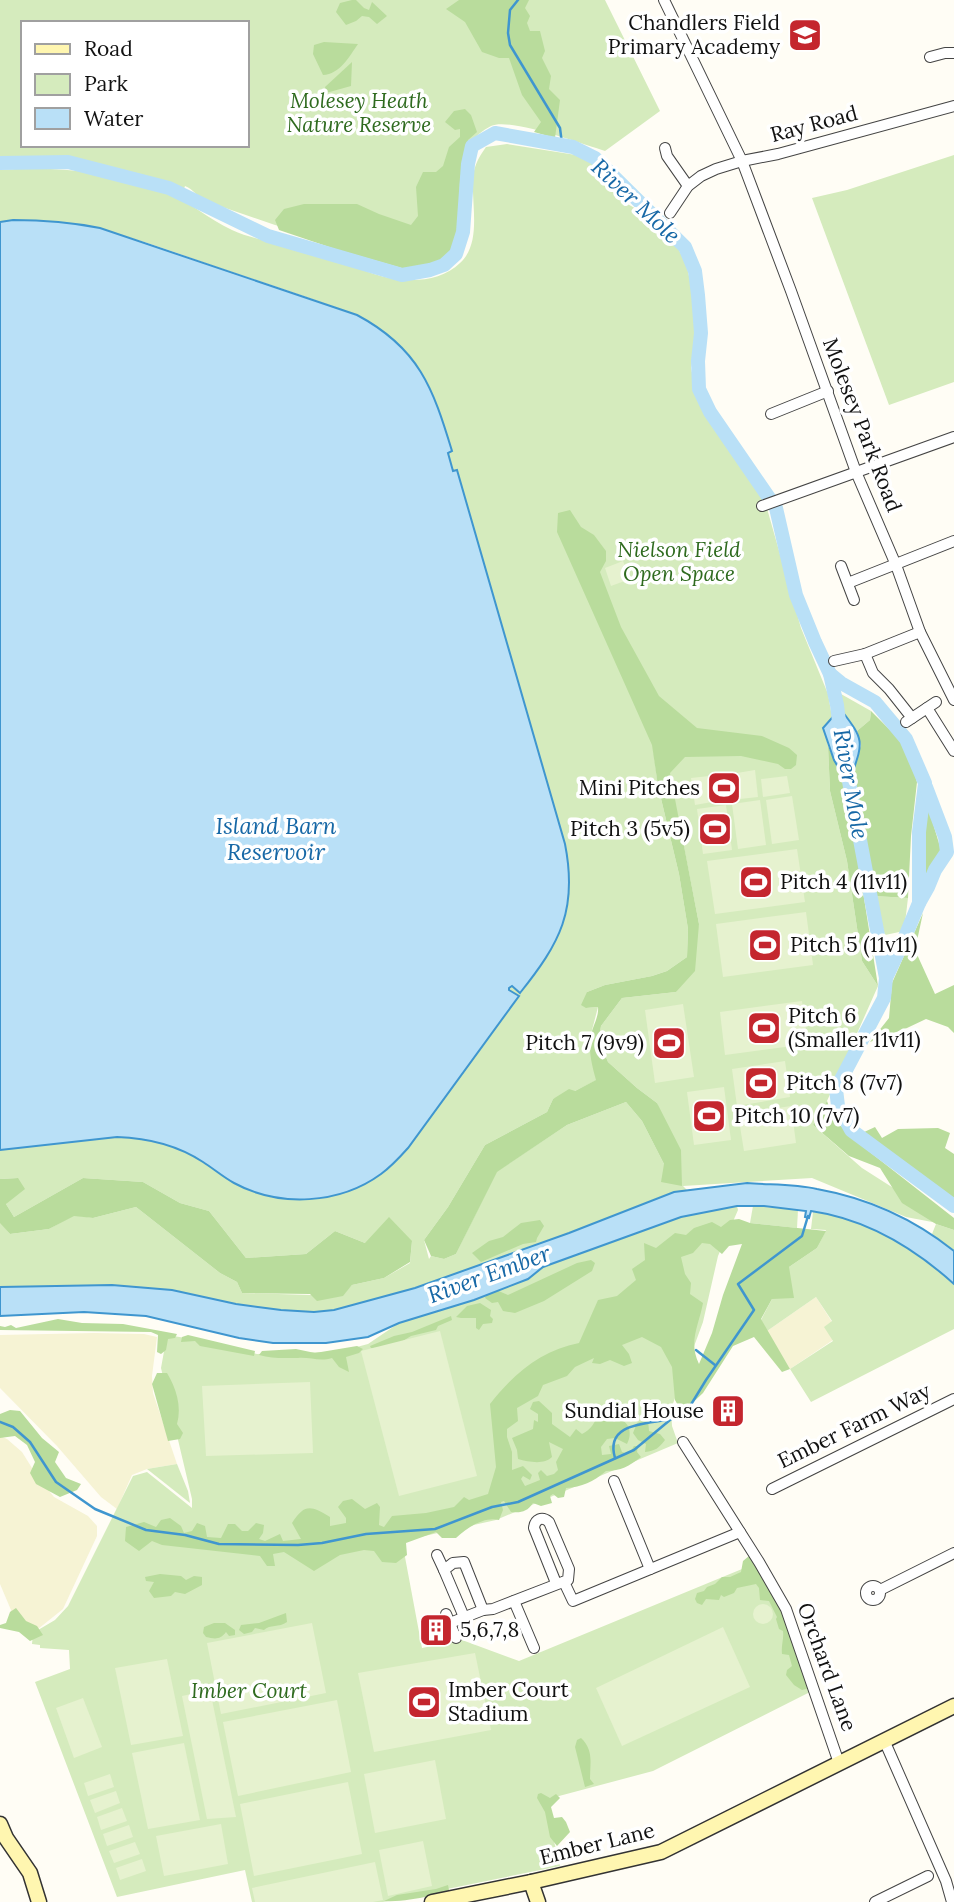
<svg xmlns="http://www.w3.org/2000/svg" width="954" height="1902" font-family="Lora,serif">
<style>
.farmland{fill:#f6f3d4}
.green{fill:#d5ebbd;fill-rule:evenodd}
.forest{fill:#b9dc9c;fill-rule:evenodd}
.pitch{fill:#e6f2cf}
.water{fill:#b9e0f7;stroke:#3f96cf;stroke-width:2}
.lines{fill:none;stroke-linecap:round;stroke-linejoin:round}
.stream{stroke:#3f96cf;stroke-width:2.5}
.river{stroke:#b9e0f7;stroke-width:14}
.street-casing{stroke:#444;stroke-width:12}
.secondary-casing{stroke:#333;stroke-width:17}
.street{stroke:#fff;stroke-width:10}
.secondary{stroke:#fff6b0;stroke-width:14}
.labels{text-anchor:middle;stroke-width:7;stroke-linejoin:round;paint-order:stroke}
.poi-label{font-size:21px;fill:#111;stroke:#fff;text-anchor:start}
.park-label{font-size:21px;font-style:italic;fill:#2f6b1f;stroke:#fff}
.street-label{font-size:21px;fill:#111;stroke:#fff}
.water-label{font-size:23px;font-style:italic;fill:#1768a6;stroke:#fff}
</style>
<rect width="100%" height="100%" fill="#fffdf5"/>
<g class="farmland">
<polygon points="816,1297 832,1322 833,1340 790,1369 767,1331"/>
<polygon points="94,1333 144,1334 157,1337 152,1376 153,1393 177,1464 147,1469 132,1475 117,1509 101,1497 57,1446 0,1388 0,1335"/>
<polygon points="0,1436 7,1439 22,1452 37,1476 54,1497 88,1516 97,1526 97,1536 63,1609 33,1633 7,1628 11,1610 0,1584"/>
</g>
<g class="green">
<path d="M 0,0 L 605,0 L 660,111 L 605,151 C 583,144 509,117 491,126 C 474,134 464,151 459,167 C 452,187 451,215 448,236 L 329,240 L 275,225 L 205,201 C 197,196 194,190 185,186 L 184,189 L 131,172 L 63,159 L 0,161 ZM 23,23 L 247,23 L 247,145 L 23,145 Z"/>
<path d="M 507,144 L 576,155 L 589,160 L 596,167 L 624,202 L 647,215 L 678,248 L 687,267 L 692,290 L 696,328 L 691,368 L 698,402 L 713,421 L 766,505 L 801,628 L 828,694 L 832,717 L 824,728 L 828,746 L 830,791 L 847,861 L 862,961 L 878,986 L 827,1101 L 813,1125 L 862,1168 L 953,1226 L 906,1217 L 812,1178 L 683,1186 L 687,1190 L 670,1193 L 569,1233 L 415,1288 L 334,1310 L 314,1312 L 281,1310 L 236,1304 L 172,1290 L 112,1285 L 0,1287 L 0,1222 L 10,1234 L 49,1229 L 74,1215 L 93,1218 L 136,1207 L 220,1273 L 237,1282 L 242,1293 L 342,1296 L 352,1285 L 384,1278 L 410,1263 L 412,1241 L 365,1243 L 335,1231 L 306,1254 L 246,1258 L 209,1211 L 180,1203 L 143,1182 L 83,1178 L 14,1217 L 6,1204 L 17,1178 L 0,1179 L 0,1150 L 117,1137 C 148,1138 177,1145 203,1162 C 214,1169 223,1177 234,1183 C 285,1211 346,1201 390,1167 L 511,991 L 509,988 L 510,986 L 512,986 L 521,993 C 560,944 578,909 565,844 L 457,471 L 453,471 L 448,452 L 452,451 C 433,388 419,348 357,315 C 310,298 262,282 214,266 C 144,242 75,213 0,222 L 0,170 C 52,166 114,171 163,190 C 188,200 208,219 232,230 C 251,239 273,241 293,248 C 305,251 317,257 329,260 C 337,262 346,263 355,266 C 361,268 367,272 374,274 C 401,283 439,284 460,263 C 484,241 469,199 474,171 C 476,162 481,154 486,147 ZM 653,747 L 678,816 L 699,924 L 676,992 L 622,998 L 601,1026 L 599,1039 L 608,1062 L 637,1088 L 657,1103 L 682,1186 L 664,1164 L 642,1121 L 626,1102 L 567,1125 L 496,1172 L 456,1254 L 444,1259 L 431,1256 L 429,1259 L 424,1240 L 448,1207 L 485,1145 L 547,1112 L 553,1099 L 575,1091 L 597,1080 L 591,1034 L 598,1007 L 586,1008 L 587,992 L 605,985 L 652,976 L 667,971 L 687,957 L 688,929 L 679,874 L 658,786 Z"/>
<polygon points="954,155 954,382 889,405 812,198 847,190"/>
<polygon points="841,694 871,711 870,720 857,731 842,711"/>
<polygon points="874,896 908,898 904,931 885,935"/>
<polygon points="737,1206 738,1210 718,1256 703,1322 671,1409 672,1426 678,1443 496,1520 402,1541 422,1648 462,1640 519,1661 759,1562 814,1690 653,1771 544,1800 560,1866 383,1902 252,1902 245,1870 117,1897 35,1682 70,1669 69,1650 40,1648 40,1645 32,1644 33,1633 55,1620 68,1606 133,1476 147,1472 192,1508 192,1499 161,1368 167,1335 198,1340 257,1354 325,1352 353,1348 368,1344 399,1323 474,1300 528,1279 543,1267 681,1217"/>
<polygon points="753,1206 798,1210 797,1228 750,1223"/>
<path d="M 813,1212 C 846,1216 883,1231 911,1249 C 926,1259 941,1272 954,1284 L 954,1329 L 811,1402 L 790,1369 L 833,1341 L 824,1327 L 832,1321 L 816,1297 L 767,1331 L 761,1320 L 789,1267 L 817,1248 L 826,1230 L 811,1229 Z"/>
<polygon points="936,1224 954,1230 954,1251 932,1234"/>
<polygon points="177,1464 188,1491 190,1503 147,1469"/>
</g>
<g class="forest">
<polygon points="352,0 356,0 364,8 369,10 372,2 387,16 377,24 369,17 362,16 356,21 346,25 336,12 340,3"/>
<polygon points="459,0 529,0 525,8 530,16 527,23 530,31 540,31 545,51 542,58 551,76 549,89 560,100 555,138 534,132 541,122 522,95 509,58 499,58 482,52 465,22 446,9"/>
<path d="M 324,42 L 358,44 C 349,57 340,74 323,75 L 313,54 L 314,45 Z"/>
<polygon points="352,62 351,86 326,93 325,87"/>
<polygon points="465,109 471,115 477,132 468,140 460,180 459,229 450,255 431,266 405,269 335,249 279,230 275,220 284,209 304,204 357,204 379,214 411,225 418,216 416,187 423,172 436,172 443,166 449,147 460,137 460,129 455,130 445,122 454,111"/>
<path d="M 570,510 L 581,527 L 594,535 L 606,551 L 606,561 L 600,572 L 621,627 L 659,696 L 697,728 L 762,736 L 789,748 L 797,755 L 796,765 L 791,769 L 785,769 L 778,764 L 741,756 L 685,757 L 670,773 L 699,924 L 695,971 L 676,992 L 622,998 L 601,1026 L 599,1039 L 608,1062 L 637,1088 L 657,1103 L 681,1150 L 682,1186 L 661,1182 L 664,1164 L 642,1121 L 626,1102 L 567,1125 L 497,1172 L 456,1254 L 444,1259 L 431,1256 L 424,1240 L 448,1207 L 485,1145 L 547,1112 L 553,1099 L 569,1089 L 575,1091 L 596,1080 C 592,1065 588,1051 591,1035 C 593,1025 599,1017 598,1007 L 586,1008 L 581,1005 L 587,992 L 605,985 L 652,976 L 667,971 L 687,957 L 688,929 L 679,874 L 658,786 L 652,745 L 557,532 L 558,513 Z"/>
<polygon points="871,711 895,735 907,751 917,782 911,836 908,898 874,896 851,777 861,745 857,731 870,720"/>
<polygon points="828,746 834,760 845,779 878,986 862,961 847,861 830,791"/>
<polygon points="926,800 941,850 922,888"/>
<polygon points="923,913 915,950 935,994 954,985 954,1033 948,1027 926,1019 907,1028 870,1042 889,1018 892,983"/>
<polygon points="827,1101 833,1118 857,1142 954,1218 954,1230 936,1224 902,1203 880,1168 849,1156 813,1125"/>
<polygon points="875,1127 882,1138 898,1129 938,1128 950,1133 945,1148 954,1154 954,1200 862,1133"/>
<polygon points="18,1178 25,1189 6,1204 14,1217 83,1178 143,1182 180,1203 209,1211 246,1258 306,1254 335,1231 365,1243 389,1217 412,1241 410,1262 384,1278 352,1285 343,1296 317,1301 310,1294 242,1293 237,1282 220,1273 136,1207 93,1218 74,1216 49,1229 10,1234 0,1223 0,1179"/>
<path d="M 739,1219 L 750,1223 L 826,1231 L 817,1248 L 789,1267 L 794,1298 L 772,1299 L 761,1319 L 790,1369 L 782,1372 L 754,1337 L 733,1346 L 703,1393 L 685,1410 L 681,1411 L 675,1400 L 672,1367 L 661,1347 L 642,1337 L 622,1345 L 629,1354 L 632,1363 L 624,1366 L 610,1360 L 600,1364 L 592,1363 L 594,1358 L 575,1367 L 567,1376 L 543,1385 L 538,1396 L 517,1408 L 518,1421 L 507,1429 L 507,1437 L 512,1452 L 512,1470 L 523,1466 L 532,1475 L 530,1480 L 523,1476 L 521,1479 L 525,1486 L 540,1480 L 538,1473 L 541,1470 L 547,1476 L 554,1474 L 558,1470 L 556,1462 L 563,1449 L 549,1442 L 552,1457 C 544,1465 529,1462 518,1459 L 517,1450 L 512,1438 L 533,1429 L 534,1420 L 538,1422 L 538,1414 L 530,1409 L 533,1402 L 539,1401 L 552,1413 L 552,1424 L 570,1437 L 576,1429 L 582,1434 C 591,1430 595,1422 599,1413 L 605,1413 L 611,1418 C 627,1417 634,1430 627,1444 L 615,1438 L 607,1439 L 601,1447 L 602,1455 L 611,1454 L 609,1446 L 619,1444 L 622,1452 L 629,1454 L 634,1446 L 638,1446 L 637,1452 L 641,1457 C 629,1466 621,1471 606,1471 C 593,1482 582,1487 566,1488 L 564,1497 L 558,1498 L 553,1494 L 550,1496 L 552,1503 L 541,1506 L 533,1503 C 527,1512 521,1513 511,1512 L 504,1501 L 501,1502 L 503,1510 L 499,1520 C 484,1516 467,1528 456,1538 L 442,1538 L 436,1532 L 406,1543 L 407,1555 L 396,1563 L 382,1562 L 374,1551 L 364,1550 L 340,1555 L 314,1571 L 284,1552 L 273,1554 L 275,1566 L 267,1566 L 260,1556 L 162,1545 L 152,1541 L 139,1551 L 125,1541 L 126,1527 L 144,1522 L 156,1527 L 161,1520 L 170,1518 L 181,1526 L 184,1533 L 192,1531 L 197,1523 L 205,1526 L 207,1537 L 221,1538 L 228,1524 L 235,1524 L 242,1531 L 248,1531 L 256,1523 L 264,1525 L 263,1533 L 259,1539 L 265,1541 L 280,1534 L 283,1541 L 301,1539 L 292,1523 C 305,1503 311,1506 330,1517 L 330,1526 L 346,1523 L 346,1518 L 338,1507 L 343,1501 L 352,1499 L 365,1509 L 377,1503 L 380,1507 L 379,1525 L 384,1527 L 392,1516 L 426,1513 L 454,1507 L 464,1497 L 469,1500 L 488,1494 L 496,1467 L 490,1404 C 513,1374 542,1350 579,1343 L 598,1300 L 617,1296 L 636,1280 L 632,1269 L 645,1260 L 644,1243 L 656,1248 L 675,1233 L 686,1235 L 694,1228 L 712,1222 L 721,1227 L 730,1220 ZM 702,1243 L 710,1244 L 722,1254 L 729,1246 L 742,1244 L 723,1295 L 712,1333 L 699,1364 C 688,1342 699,1325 703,1303 L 690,1294 L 691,1283 L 685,1274 L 681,1257 L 693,1253 Z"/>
<polygon points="540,1220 544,1226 537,1238 536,1242 523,1244 481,1262 472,1253 489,1241 503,1237 521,1223"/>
<polygon points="591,1260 595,1263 592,1271 544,1301 515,1313 503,1311 498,1302 492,1303 485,1298 488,1291 494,1289 508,1295 577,1263"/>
<polygon points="480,1303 491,1310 490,1316 493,1319 492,1323 483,1324 479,1330 476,1328 476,1318 461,1318 456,1317 467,1306"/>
<polygon points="451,1316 452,1320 438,1326 436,1330 411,1336 393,1347 371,1348 370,1346 394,1336 412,1332"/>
<polygon points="58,1319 82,1323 123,1324 177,1334 175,1338 168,1339 166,1350 161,1354 157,1352 158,1335 151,1332 0,1330 0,1326 5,1327 11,1325 16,1328"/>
<polygon points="188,1335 255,1351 254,1356 200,1346 195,1341 181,1342 182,1337"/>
<path d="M 357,1346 L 363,1349 L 359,1353 L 346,1357 L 349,1372 L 339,1367 L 332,1358 C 320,1362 310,1357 298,1358 C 285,1358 272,1359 259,1355 L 262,1351 L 296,1349 L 315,1353 Z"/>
<path d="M 157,1373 L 167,1373 C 176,1388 182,1406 177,1424 L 183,1433 L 180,1439 L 168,1441 L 152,1384 Z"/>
<polygon points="10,1410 20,1411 42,1438 59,1452 55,1462 66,1478 81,1484 77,1490 60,1497 36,1484 30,1473 35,1462 27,1445 15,1436 0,1438 0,1414"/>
<path d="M 648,1419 L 649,1431 L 660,1434 L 665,1440 C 659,1448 655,1451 645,1452 L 646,1444 L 638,1440 L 633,1433 L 637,1423 Z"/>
<path d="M 749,1556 L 754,1556 L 783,1606 L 810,1688 L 802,1690 L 794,1685 L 786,1675 L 787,1670 L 792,1666 L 789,1655 L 782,1654 C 781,1645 784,1639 783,1631 L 779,1629 L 776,1619 L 777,1617 L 769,1601 L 760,1600 L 759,1588 L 756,1584 L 737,1588 L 734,1593 L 724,1597 L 721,1595 L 719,1600 L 706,1599 L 702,1605 L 697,1603 L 695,1599 L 697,1593 L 704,1591 L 707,1587 L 715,1584 L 722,1577 L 730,1577 L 741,1572 L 743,1561 Z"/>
<polygon points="160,1574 181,1576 186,1580 194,1576 202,1577 202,1585 185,1594 175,1592 171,1596 154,1598 149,1591 154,1582 146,1581 145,1577"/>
<polygon points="16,1608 26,1621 37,1626 43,1635 30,1641 19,1632 0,1628 0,1625 6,1623 10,1612"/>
<path d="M 286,1613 L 287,1622 C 279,1628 270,1624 264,1630 L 255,1628 L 252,1632 L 244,1634 L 239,1630 L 241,1625 L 259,1623 Z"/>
<path d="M 214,1623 L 225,1623 L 235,1630 L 235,1635 L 229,1636 L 226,1632 C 220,1640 215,1639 206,1637 L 203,1633 L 204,1627 Z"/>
<path d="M 581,1738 C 594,1750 590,1764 590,1779 L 594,1784 L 585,1787 L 575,1747 L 577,1740 Z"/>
<polygon points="541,1793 550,1798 556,1794 560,1798 551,1807 554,1818 562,1817 566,1822 570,1832 557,1846 550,1837 545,1812 537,1798 538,1794"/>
<path d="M 448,1885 L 449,1890 L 447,1894 C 441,1895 436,1894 430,1896 C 414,1899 400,1902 384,1901 L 397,1895 L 436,1889 Z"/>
</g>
<g class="pitch">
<polygon points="623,561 630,579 611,586 605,568"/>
<polygon points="755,770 758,797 740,799 737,773"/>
<polygon points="732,773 735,800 717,802 714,776"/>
<polygon points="709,776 712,802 695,805 691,778"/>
<polygon points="787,776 790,793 763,797 761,779"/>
<polygon points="792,796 799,840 772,844 766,800"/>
<polygon points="760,800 766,845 738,849 732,804"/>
<polygon points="726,805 732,850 703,854 697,809"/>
<polygon points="797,849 805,902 715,914 707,861"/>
<polygon points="806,912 813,965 723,977 716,924"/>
<polygon points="802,1001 808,1044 725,1055 720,1012"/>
<polygon points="683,1004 694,1077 655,1083 645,1010"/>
<polygon points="785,1061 790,1097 737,1106 732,1069"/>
<polygon points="724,1087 731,1140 694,1145 687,1092"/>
<polygon points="791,1106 796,1143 744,1151 738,1114"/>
<polygon points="440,1331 477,1476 399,1496 361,1351"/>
<polygon points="310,1382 313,1453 206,1456 202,1386"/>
<circle cx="763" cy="1614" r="10"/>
<polygon points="312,1623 326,1693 221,1714 207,1643"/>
<polygon points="723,1627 750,1687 622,1746 596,1688"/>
<polygon points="475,1653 491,1730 374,1752 358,1673"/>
<polygon points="167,1659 183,1736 131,1745 115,1668"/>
<polygon points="210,1690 236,1817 207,1819 182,1696"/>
<polygon points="83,1698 102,1747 74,1758 56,1708"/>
<polygon points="337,1700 351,1772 238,1796 223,1722"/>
<polygon points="184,1743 200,1820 148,1829 132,1753"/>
<polygon points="435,1760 446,1819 375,1833 364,1774"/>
<polygon points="110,1774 114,1787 88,1796 84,1783"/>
<polygon points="348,1782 362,1854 254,1876 240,1804"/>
<polygon points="116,1791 120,1803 95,1813 90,1800"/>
<polygon points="122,1808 127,1821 101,1830 97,1817"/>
<polygon points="221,1824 228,1864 164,1876 156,1836"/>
<polygon points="129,1825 133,1837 107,1846 103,1834"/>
<polygon points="423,1841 432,1886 388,1896 379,1850"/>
<polygon points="135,1842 140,1854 114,1863 109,1851"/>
<polygon points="142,1859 146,1871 120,1880 116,1868"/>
<polygon points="375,1862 383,1900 373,1902 255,1902 252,1888"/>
</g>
<g class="water">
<path d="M 13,220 C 43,220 70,222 100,228 L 357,315 C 419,348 433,388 452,451 L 448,453 L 453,471 L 457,470 L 565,844 C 578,910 560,943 520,993 L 512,986 L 509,988 L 509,990 L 519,996 L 408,1148 C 400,1157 392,1166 381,1174 C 340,1204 280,1208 234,1183 C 223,1177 214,1169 203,1162 C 177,1145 148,1138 117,1137 L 0,1150 L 0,222 Z"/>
<path d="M 838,711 L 842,711 C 865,741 863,742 851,777 L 845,779 L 834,760 L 823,728 Z"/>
<path d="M 747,1183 C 770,1185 794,1184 817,1189 C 867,1198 914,1219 954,1251 L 954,1284 C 913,1247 867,1219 811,1211 L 809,1218 L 805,1217 L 806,1211 L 764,1206 L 737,1206 L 681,1217 L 543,1267 L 528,1279 L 474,1300 L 399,1323 L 368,1337 L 326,1343 L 273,1343 L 239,1338 L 146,1316 L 84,1312 L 0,1316 L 0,1287 L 112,1285 L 172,1290 L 236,1304 L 281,1310 L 314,1312 L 334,1310 L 415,1288 L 569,1233 L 674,1192 Z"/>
</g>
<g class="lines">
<g class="stream">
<polyline points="518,0 510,10 508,33 510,45 560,128 562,144"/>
<polyline points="696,1350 715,1365"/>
<polyline points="0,1422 13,1427 30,1442 56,1482 95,1509 146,1530 185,1535 219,1544 298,1545 322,1543 366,1534 435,1529 492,1507 518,1502 634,1450 670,1420 687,1411 706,1380 754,1310 738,1284 802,1236 808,1216"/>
<path d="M 615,1458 C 605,1424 643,1424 666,1420"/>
</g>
<g class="river">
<polyline points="0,163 68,162 169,188 268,236 402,275 430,270 444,265 456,254 463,232 468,164 472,146 495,133 573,147 595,158 685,247 695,271 698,295 701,333 698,361 699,389 710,412 776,508 796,595 815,642 830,674 837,705 840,730"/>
<polyline points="830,674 841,683 875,702 906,739 925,783 919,832 919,903 902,944 886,978"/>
<polyline points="845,760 886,978 884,998 836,1089 838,1106 851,1130 954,1206"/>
<polyline points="919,903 928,887 935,870 947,852 945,837 926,787"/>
</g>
<g class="street-casing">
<g id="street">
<polyline points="664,0 742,161 791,291 856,472 896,565 920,632 954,700"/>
<polyline points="930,57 945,53 954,53"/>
<polyline points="665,148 667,156 688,186"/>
<polyline points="670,213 688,186 701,176 716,169 742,161 778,154 954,106"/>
<polyline points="771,414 828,391"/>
<polyline points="762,506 954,437"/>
<polyline points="841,566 854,600"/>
<polyline points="848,583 954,541"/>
<polyline points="865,654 873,673 889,689 912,718"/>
<polyline points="834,661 865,654 920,632"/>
<polyline points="927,708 954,751"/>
<polyline points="906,722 936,702"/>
<polyline points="683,1442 759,1562 786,1609 839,1763"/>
<polyline points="614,1481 650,1569"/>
<polyline points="772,1489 954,1399"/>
<polyline points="437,1555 444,1570"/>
<polyline points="564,1582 573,1601 740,1532"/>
<circle cx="873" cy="1593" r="7"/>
<polyline points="880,1590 954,1553"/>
<polyline points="514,1601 534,1648"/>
<polyline points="446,1614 456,1638"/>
<polyline points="464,1617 444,1570 453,1563 464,1562 483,1610"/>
<path d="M 450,1623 L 483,1610 L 493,1609 L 568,1580 L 569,1569 L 549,1522 C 542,1516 535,1519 534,1528 L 556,1583"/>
<polyline points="884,1740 946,1881 952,1902"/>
<polyline points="875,1902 928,1876"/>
</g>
</g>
<g class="secondary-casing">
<g id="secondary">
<polyline points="0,1824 6,1838 30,1873 39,1902"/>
<polyline points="531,1882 538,1902"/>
<polyline points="432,1902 531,1882 661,1852 954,1706"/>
</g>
</g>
<use href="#street" class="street"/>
<use href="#secondary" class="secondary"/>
</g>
<defs>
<g id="school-square" transform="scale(1.75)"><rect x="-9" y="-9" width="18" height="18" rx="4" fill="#c4262e" stroke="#fff"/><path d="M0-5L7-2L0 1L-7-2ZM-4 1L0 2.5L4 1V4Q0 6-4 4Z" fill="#fff"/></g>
<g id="stadium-square" transform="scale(1.75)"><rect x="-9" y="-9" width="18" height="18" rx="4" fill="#c4262e" stroke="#fff"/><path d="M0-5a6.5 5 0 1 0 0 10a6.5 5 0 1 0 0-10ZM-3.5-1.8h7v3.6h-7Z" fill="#fff"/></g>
<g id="building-square" transform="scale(1.75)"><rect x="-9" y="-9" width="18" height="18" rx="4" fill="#c4262e" stroke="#fff"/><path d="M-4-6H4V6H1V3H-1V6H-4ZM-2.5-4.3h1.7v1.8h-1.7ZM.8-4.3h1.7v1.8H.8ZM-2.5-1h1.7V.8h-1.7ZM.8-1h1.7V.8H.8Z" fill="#fff"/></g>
</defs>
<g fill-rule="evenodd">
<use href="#school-square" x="805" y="35"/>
<use href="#stadium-square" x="724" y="788"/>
<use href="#stadium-square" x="715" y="829"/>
<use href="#stadium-square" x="756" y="882"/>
<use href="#stadium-square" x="765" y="945"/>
<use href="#stadium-square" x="764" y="1028"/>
<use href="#stadium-square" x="669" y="1043"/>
<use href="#stadium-square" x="761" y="1083"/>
<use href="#stadium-square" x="709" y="1116"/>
<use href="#building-square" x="728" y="1411"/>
<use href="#building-square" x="436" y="1630"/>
<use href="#stadium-square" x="424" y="1702"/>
</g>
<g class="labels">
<g class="poi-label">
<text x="780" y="30" text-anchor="end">Chandlers Field<tspan x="780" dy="24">Primary Academy</tspan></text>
<text x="700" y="795" text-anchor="end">Mini Pitches</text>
<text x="690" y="836" text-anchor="end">Pitch 3 (5v5)</text>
<text x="780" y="889">Pitch 4 (11v11)</text>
<text x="790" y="952">Pitch 5 (11v11)</text>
<text x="788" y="1023">Pitch 6<tspan x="788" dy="24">(Smaller 11v11)</tspan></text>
<text x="644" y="1050" text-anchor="end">Pitch 7 (9v9)</text>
<text x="786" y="1090">Pitch 8 (7v7)</text>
<text x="734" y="1123">Pitch 10 (7v7)</text>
<text x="704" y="1418" text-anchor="end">Sundial House</text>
<text x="460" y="1637">5,6,7,8</text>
<text x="448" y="1697">Imber Court<tspan x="448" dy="24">Stadium</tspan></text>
</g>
<g class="park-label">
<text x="359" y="108">Molesey Heath<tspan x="359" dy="24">Nature Reserve</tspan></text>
<text x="679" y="557">Nielson Field<tspan x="679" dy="24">Open Space</tspan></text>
<text x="249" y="1698">Imber Court</text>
</g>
<g class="street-label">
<text transform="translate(814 124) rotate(-15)" y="7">Ray Road</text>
<text transform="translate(862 425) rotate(69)" y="7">Molesey Park Road</text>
<text transform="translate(854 1426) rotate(-26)" y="7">Ember Farm Way</text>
<text transform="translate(827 1667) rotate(70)" y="7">Orchard Lane</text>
<text transform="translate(597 1844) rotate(-14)" y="7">Ember Lane</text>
</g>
<g class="water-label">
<text transform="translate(636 201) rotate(43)" y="8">River Mole</text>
<text transform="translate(851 784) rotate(80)" y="8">River Mole</text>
<text x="276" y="834">Island Barn<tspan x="276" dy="26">Reservoir</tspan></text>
<text transform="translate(489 1274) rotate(-20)" y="8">River Ember</text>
</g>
</g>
<rect x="21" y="21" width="228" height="126" fill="#ffffff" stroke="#a0a0a0" stroke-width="2"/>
<rect x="35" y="44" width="35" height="10" fill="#fff6b0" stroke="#a0a0a0" stroke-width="2"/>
<text x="84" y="56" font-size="21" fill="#111111">Road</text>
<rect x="35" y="74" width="35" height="21" fill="#d5ebbd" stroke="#a0a0a0" stroke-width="2"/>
<text x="84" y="91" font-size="21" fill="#111111">Park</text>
<rect x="35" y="108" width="35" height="21" fill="#b9e0f7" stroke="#a0a0a0" stroke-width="2"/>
<text x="84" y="126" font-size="21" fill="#111111">Water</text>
</svg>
